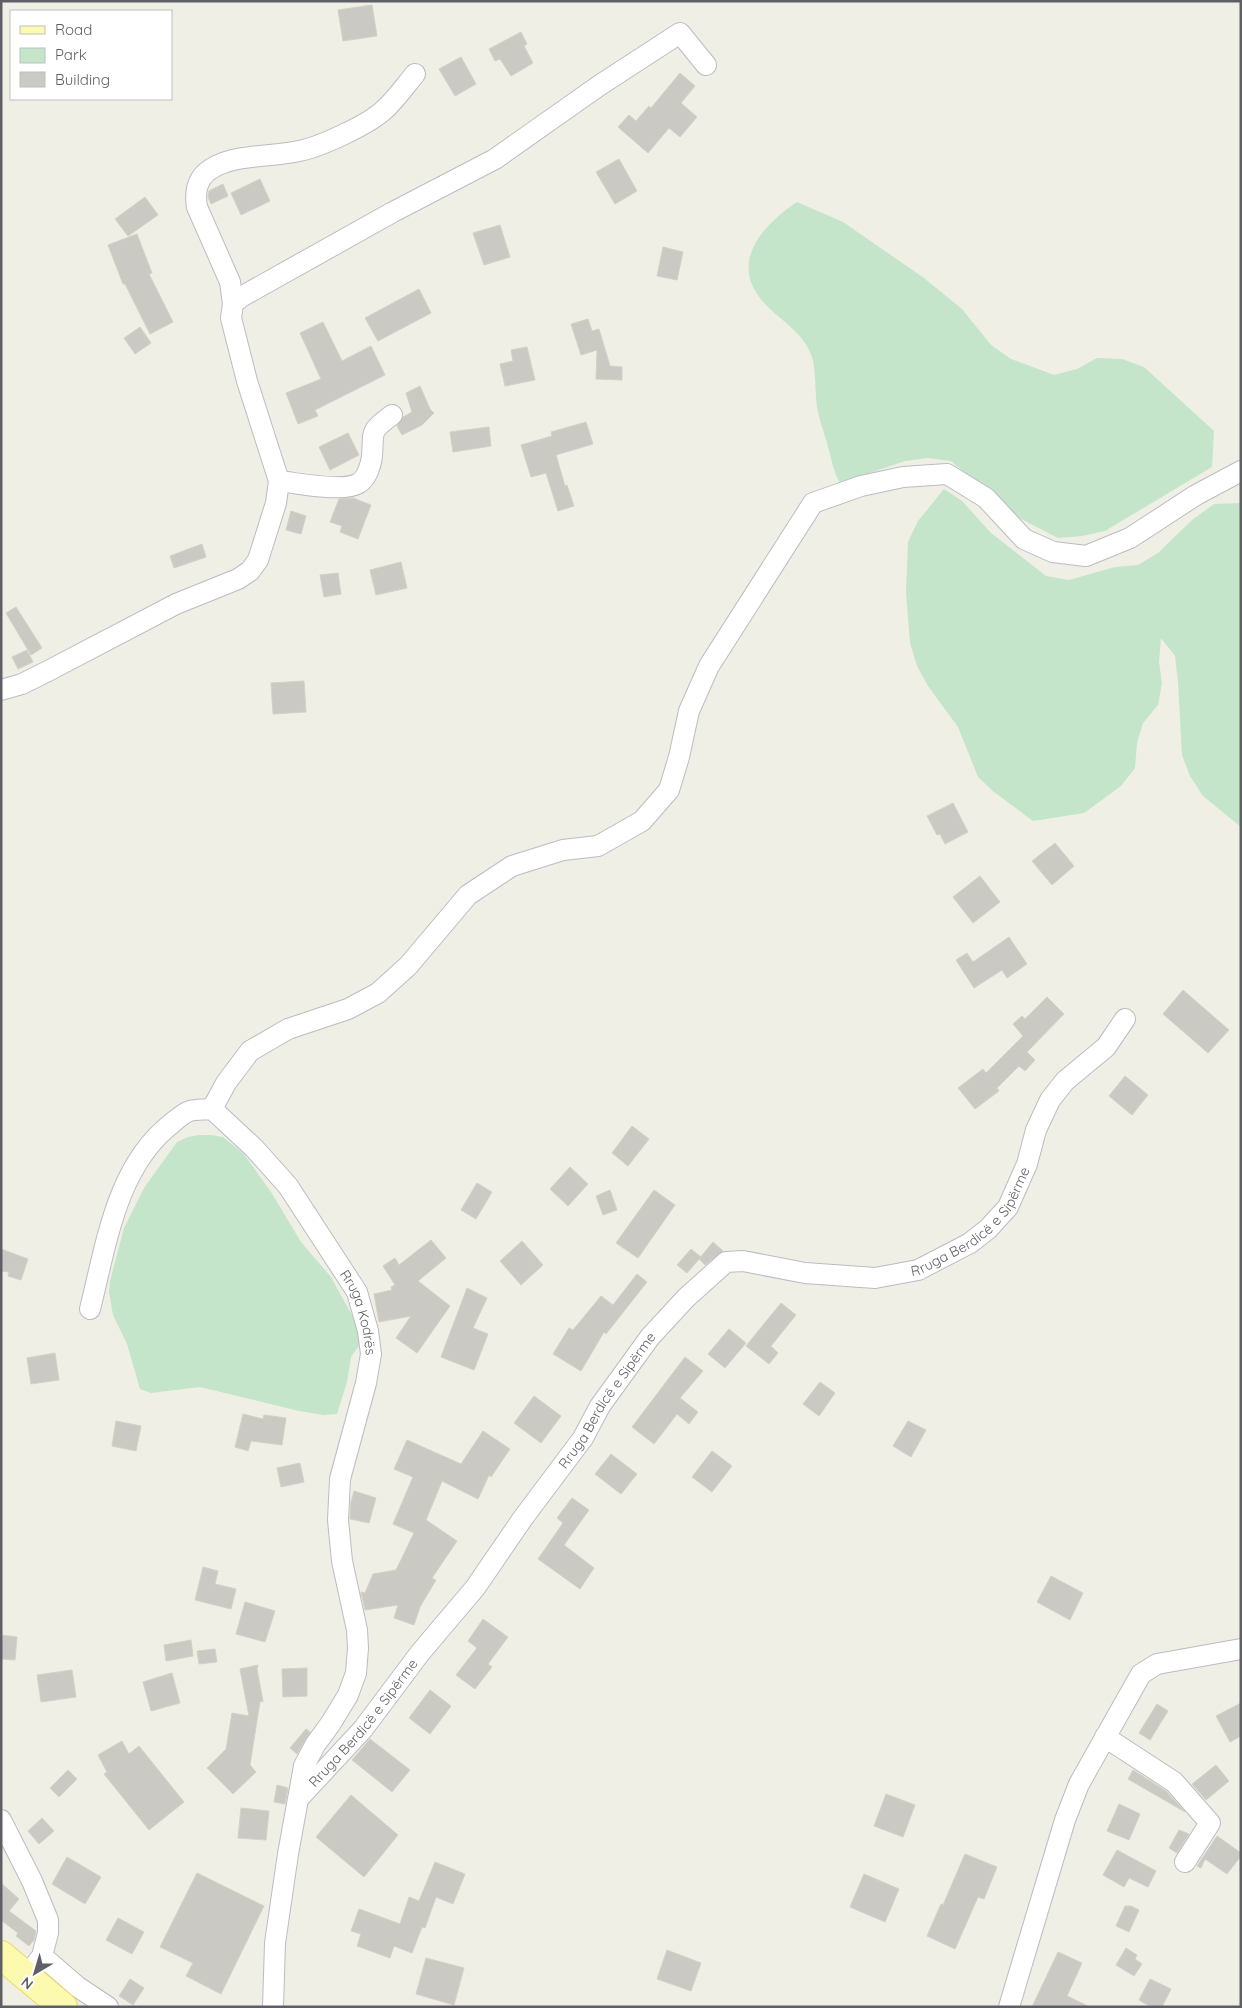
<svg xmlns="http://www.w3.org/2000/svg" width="1242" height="2008" font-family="Quicksand,sans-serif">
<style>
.green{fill:#c4e5c9}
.building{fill:#cbc9c3;stroke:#d4d1c5}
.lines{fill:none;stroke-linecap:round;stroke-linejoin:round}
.street-casing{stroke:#bbbcc1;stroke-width:22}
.primary-casing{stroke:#ecd963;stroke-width:30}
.street{stroke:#fff;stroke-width:20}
.primary{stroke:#fcfaaf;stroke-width:28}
.labels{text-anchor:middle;stroke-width:4;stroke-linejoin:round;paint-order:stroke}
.street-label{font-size:14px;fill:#5e6066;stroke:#fff}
</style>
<rect width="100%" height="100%" fill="#efefe6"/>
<g class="green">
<path d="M 797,202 L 843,222 L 924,278 L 962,309 L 991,345 L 1011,359 L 1054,375 L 1077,369 L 1097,358 L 1122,359 L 1144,367 L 1214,431 L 1212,467 L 1105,531 L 1082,536 L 1058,538 L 1019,518 L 951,461 L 928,458 L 905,461 L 840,483 C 833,471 832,460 828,447 C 825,434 819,420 817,407 C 815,392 816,376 813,361 C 807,336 787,325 770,309 C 726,268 757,229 797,202 Z"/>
<polygon points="944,489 962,501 991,533 1046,576 1069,580 1115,567 1138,565 1158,553 1192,520 1214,504 1241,503 1241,827 1203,796 1190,776 1182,755 1178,682 1175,656 1161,638 1159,662 1162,683 1158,705 1143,723 1137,743 1135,768 1121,786 1084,813 1033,821 994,792 978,777 958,727 928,686 917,666 910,643 906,592 908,542 918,521"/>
<polygon points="199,1135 211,1135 223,1137 243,1153 271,1192 301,1242 331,1277 354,1319 361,1343 351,1357 347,1382 337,1414 324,1415 299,1411 200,1387 151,1393 140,1389 127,1344 113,1315 109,1292 110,1281 124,1228 144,1188 177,1142 188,1137"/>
</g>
<g class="building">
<polygon points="372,5 377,36 343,41 338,10"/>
<polygon points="521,32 527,44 524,46 533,63 511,76 500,59 495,61 489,49"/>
<polygon points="461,57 476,84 455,96 439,69"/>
<polygon points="680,73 695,86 681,103 697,117 680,137 669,128 648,153 618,127 629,115 636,121 649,106 651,108"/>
<polygon points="619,159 637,191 615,204 596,172"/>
<polygon points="260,179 270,201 241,215 231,193"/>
<polygon points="223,184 228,196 211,204 208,197 209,191"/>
<polygon points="145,197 158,215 128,236 115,219"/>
<polygon points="500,225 510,257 484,265 473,233"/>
<polygon points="137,234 152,273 149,274 173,322 150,334 125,284 123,284 108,245"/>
<polygon points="663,247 683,252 677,280 657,276"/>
<polygon points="419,289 431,313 378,341 365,318"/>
<polygon points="588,319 592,331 599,329 610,366 622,367 622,380 596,379 597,350 581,355 571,324"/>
<polygon points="323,322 342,361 371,346 385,375 315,410 318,416 298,424 286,393 321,379 300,333"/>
<polygon points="140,327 151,343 135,354 124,338"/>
<polygon points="527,347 535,380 505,386 500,364 513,361 511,350"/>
<polygon points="420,386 430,409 434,413 422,425 402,435 397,426 403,417 412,412 406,393"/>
<polygon points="586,422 593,444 556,455 565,486 567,485 574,506 558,511 546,473 531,477 521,445 552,436 551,432"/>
<polygon points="489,427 491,446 453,452 450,432"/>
<polygon points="348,433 359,455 330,470 319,447"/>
<polygon points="353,498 371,505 358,539 340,532 342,526 330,522 339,499"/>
<polygon points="291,511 306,516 301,534 286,530"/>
<polygon points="202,544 206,557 174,568 170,556"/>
<polygon points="401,562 407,588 376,595 370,570"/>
<polygon points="338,573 341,594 324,597 320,575"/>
<polygon points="16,607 42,648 31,655 6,613"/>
<polygon points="27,650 33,662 18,669 12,657"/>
<polygon points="304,681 306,712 273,714 271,683"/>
<polygon points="953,803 968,832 945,844 940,834 937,835 927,816"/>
<polygon points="1055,843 1074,866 1052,885 1032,861"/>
<polygon points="980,876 1000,902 973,923 953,897"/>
<polygon points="1009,937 1027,964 1007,978 1002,970 974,988 956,960 967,953 973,962"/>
<polygon points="1183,990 1229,1030 1208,1053 1163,1014"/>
<polygon points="1047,997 1064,1014 1027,1052 1035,1060 1025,1071 1019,1066 997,1088 999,1091 975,1109 958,1088 983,1069 986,1073 1023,1036 1013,1024 1022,1016 1025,1019"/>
<polygon points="1125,1076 1148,1095 1132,1115 1109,1096"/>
<polygon points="632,1126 649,1139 628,1166 612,1153"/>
<polygon points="570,1167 588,1184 568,1206 550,1189"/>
<polygon points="477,1183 492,1192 476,1219 461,1210"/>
<polygon points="610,1190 617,1210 603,1215 596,1196"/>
<polygon points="654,1190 675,1205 638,1258 616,1243"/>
<polygon points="431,1240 446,1258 418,1281 450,1306 417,1353 396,1338 411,1316 379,1322 374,1294 392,1290 391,1287 395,1285 383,1266 395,1258 399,1265"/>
<polygon points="522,1241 543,1265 521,1285 500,1261"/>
<polygon points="713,1242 723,1251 705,1265 699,1259"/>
<polygon points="1,1249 28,1259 21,1280 8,1276 9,1272 1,1271"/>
<polygon points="691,1249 701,1257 687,1273 677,1265"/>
<polygon points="637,1274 647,1282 606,1334 604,1332 581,1371 553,1354 569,1328 573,1330 601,1296 613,1305"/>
<polygon points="467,1288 487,1298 473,1328 488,1334 474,1370 441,1357"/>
<polygon points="781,1303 796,1315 771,1346 778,1353 769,1364 746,1346"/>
<polygon points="729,1329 746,1343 725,1368 708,1354"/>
<polygon points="55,1353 59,1380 31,1384 27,1358"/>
<polygon points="685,1357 703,1371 680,1398 698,1412 689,1424 677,1414 654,1444 632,1427"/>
<polygon points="820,1382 835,1393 819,1416 803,1404"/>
<polygon points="534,1396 561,1416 541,1443 514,1423"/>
<polygon points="243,1414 263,1419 264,1415 286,1418 282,1445 251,1441 248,1451 235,1447"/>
<polygon points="116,1421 141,1426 136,1451 112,1446"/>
<polygon points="908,1421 926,1430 911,1457 893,1446"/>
<polygon points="483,1431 510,1449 491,1477 489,1475 478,1499 442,1481 426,1520 457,1541 432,1578 436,1580 420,1607 414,1625 394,1618 398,1605 365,1610 361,1592 365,1593 373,1574 396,1570 414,1533 393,1524 413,1477 394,1469 407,1440 461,1464"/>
<polygon points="712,1451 732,1466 712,1492 692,1477"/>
<polygon points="611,1454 637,1474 621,1494 595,1474"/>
<polygon points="300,1463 304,1482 281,1487 277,1468"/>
<polygon points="354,1491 376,1498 369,1523 350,1519 351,1502"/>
<polygon points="572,1498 589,1510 564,1545 594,1568 580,1589 538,1559 563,1523 557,1518"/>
<polygon points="203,1567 218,1571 215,1584 236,1589 231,1609 195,1600"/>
<polygon points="1051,1576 1083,1593 1070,1620 1037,1602"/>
<polygon points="245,1602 275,1611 265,1642 236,1634"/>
<polygon points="483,1619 508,1637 488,1664 492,1667 475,1689 456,1675 477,1648 468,1641"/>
<polygon points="1,1635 17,1637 15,1660 1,1659"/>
<polygon points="191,1640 193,1656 166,1661 164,1645"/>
<polygon points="215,1649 217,1662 199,1664 197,1651"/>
<polygon points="258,1665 257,1669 263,1701 260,1702 250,1765 256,1772 233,1794 207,1768 226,1749 232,1713 249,1716 240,1669"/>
<polygon points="307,1668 307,1696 283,1697 282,1669"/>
<polygon points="72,1670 76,1697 41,1702 37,1675"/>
<polygon points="172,1673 180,1703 151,1711 143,1682"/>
<polygon points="430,1690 451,1706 430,1734 409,1718"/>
<polygon points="1241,1703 1241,1736 1230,1742 1216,1716"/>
<polygon points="1157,1704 1168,1711 1150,1740 1139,1733"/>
<polygon points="306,1729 310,1732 297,1754 290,1748"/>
<polygon points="370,1739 410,1770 392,1792 352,1760"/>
<polygon points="122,1741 129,1754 139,1746 184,1802 149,1830 104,1774 107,1772 98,1755"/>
<polygon points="1216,1765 1229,1781 1206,1800 1192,1784"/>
<polygon points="68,1770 77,1779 59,1797 50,1788"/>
<polygon points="1133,1770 1166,1791 1185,1812 1128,1779"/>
<polygon points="277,1785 288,1788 285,1804 274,1802"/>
<polygon points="886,1794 915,1805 903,1837 874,1826"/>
<polygon points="351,1795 398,1835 364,1877 316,1837"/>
<polygon points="1119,1804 1140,1814 1129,1840 1107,1831"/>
<polygon points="241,1808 269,1811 266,1840 238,1838"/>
<polygon points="42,1818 54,1831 39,1844 28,1831"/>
<polygon points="1179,1830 1189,1834 1177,1853 1169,1848"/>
<polygon points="1217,1836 1241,1853 1241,1856 1227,1874 1205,1859 1201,1868 1197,1866"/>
<polygon points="1117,1850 1156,1871 1148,1887 1129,1878 1124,1887 1103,1875"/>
<polygon points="965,1854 997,1867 984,1899 978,1897 955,1949 927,1936 941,1904 943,1905"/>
<polygon points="67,1857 101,1877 85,1904 52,1884"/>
<polygon points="435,1862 465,1874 453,1904 436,1897 425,1928 422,1927 412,1953 394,1946 390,1958 357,1946 361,1934 351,1931 359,1909 400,1924 409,1897 419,1901"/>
<polygon points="197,1873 264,1906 221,1994 186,1976 193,1963 160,1947"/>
<polygon points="864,1874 899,1889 885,1922 850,1907"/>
<polygon points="1,1883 19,1899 9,1911 36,1931 34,1940 29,1946 16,1936 18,1933 1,1920"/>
<polygon points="1125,1906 1131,1906 1139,1910 1129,1932 1116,1926"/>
<polygon points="118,1918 144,1932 132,1954 106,1940"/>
<polygon points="1126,1948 1137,1955 1135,1959 1142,1964 1134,1976 1116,1965"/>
<polygon points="667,1950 701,1963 691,1991 657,1979"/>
<polygon points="1058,1952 1082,1963 1067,1996 1090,2007 1032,2007"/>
<polygon points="426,1958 464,1968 454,2005 416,1994"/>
<polygon points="130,1979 144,1988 133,2005 119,1996"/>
<polygon points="1150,1979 1171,1989 1162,2007 1151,2007 1139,2000"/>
</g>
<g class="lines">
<g class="street-casing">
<g id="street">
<path d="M 233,304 L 230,282 L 197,207 C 194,189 198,175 216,166 C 241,154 273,157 299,151 C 320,147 370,124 385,109 C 396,99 405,86 415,74"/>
<path d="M 279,481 C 298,483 344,493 359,483 C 367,478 371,465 372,456 C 374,430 369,432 392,415"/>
<polyline points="1,690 22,684 48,671 176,604 238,579 250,571 258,560 276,503 279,481 247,381 231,318 233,304 241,297 393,212 495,159 600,85 680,33 706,65"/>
<polyline points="212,1109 226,1083 250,1051 288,1029 348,1009 378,993 408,966 468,895 512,866 563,850 598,846 642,821 669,790 679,757 689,711 709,666 813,503 861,486 903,477 947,474 986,498 1024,539 1053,552 1086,556 1130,538 1196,495 1241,471"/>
<path id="s1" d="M 90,1309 C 106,1246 116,1167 171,1124 C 176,1120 183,1113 190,1111 C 196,1109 205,1110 212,1109 L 254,1148 L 288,1186 L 357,1292 L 368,1331 L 371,1354 L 366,1383 L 340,1479 L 338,1520 L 342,1561 L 357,1630 L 358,1648 L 356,1673 L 348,1695 L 331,1723 L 315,1745 L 304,1766 L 288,1854 L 275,1943 L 273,2007"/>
<polyline points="1105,1737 1174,1782 1210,1823 1185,1862"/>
<path id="s2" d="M 299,1798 L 363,1729 L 420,1653 L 475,1588 L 523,1518 L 583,1438 L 600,1406 L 650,1337 L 686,1298 L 726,1262 L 743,1261 L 805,1273 L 875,1278 L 918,1270 L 970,1243 L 988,1229 L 1008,1207 L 1027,1164 L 1036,1130 L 1050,1100 L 1065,1081 L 1106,1047 L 1125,1019"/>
<polyline points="1,1820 32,1881 48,1920 48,1933 42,1956 27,1976"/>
<polyline points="42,1956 78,1987 108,2007"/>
<polyline points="1009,2007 1065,1820 1079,1784 1141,1674 1157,1664 1241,1649"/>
</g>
</g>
<g class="primary-casing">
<polyline id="primary" points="1,1955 63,2007"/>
</g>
<use href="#street" class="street"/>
<use href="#primary" class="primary"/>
</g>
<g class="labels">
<g class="street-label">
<text dy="5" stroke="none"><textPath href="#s2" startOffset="955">Rruga Berdicë e Sipërme</textPath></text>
<text dy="5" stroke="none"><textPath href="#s1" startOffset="506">Rruga Kodrës</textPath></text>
<text dy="5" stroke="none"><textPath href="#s2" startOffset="504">Rruga Berdicë e Sipërme</textPath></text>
<text dy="5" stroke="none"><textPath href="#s2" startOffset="99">Rruga Berdicë e Sipërme</textPath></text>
</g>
</g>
<rect width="1242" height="2008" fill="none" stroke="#5e6066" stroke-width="5"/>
<rect x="10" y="10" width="162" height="90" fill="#ffffff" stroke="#bfbfc2"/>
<rect x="20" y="26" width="25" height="8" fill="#fcfaaf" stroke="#bfbfc2"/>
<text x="55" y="35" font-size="15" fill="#5e6066">Road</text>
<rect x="20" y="48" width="25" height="15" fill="#c4e5c9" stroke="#bfbfc2"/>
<text x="55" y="60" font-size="15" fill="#5e6066">Park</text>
<rect x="20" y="72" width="25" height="15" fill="#cbc9c3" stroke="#bfbfc2"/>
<text x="55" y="85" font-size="15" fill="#5e6066">Building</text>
<g transform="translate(35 1973) rotate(218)" stroke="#ffffff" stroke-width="4" paint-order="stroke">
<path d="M0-4L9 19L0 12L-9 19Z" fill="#5e6066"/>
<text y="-8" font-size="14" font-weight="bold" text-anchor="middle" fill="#5e6066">N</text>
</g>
</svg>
